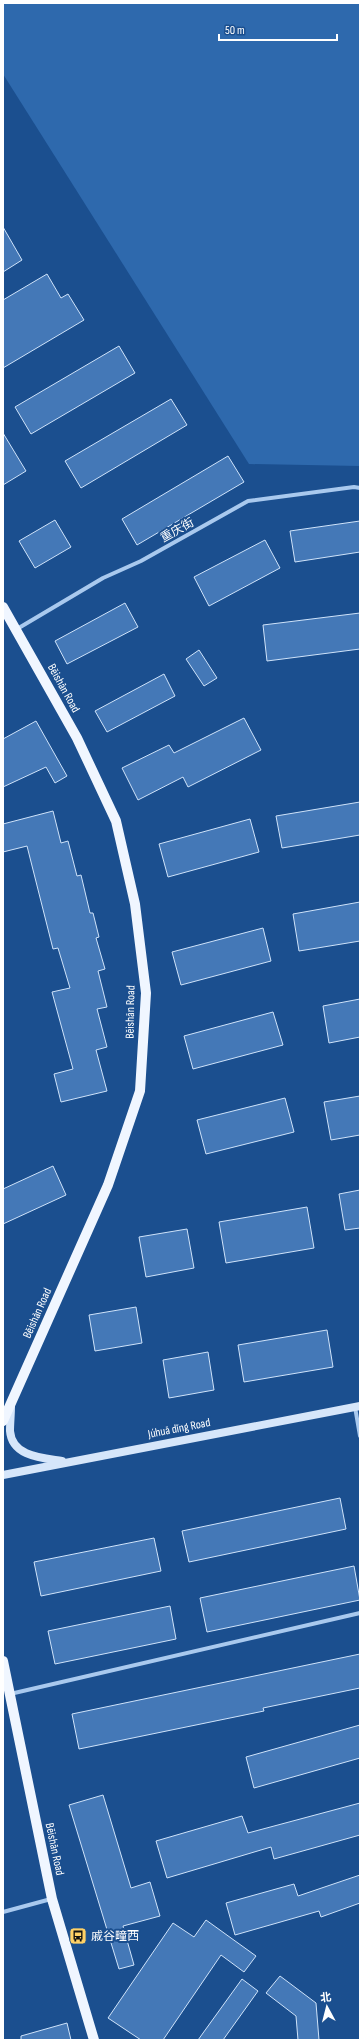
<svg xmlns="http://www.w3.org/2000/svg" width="363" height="2043" font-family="'Sofia Sans Condensed','Noto Sans SC',sans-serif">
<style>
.green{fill:#2e69ad}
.building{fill:#4478b7;stroke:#cfe3fa}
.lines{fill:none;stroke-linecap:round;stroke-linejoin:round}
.street{stroke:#a9c9ee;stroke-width:4}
.secondary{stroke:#d6e6fa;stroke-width:8}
.primary{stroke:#f0f6ff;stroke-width:10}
.labels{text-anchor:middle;stroke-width:4;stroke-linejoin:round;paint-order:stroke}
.street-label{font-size:12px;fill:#fff;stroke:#1b4f8f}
.poi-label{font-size:12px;fill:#fff;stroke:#1b4f8f;text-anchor:start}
</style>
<rect width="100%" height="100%" fill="#1b4f8f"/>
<polygon class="green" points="3,3 360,3 360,466 249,464 3,74"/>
<g class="building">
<polygon points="3,227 22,260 3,272"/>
<polygon points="47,274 61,298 68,294 84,320 3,368 3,300"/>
<polygon points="119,346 135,373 31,434 15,407"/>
<polygon points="171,399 187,425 81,488 65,461"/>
<polygon points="3,433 26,471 3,485"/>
<polygon points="228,456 244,482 137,545 122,519"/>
<polygon points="55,520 71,547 35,568 19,541"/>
<polygon points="360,521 360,552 295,562 290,531"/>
<polygon points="265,540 280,568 209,606 194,577"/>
<polygon points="125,603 138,627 67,664 55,641"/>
<polygon points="360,613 360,649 267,661 263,625"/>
<polygon points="199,650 217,678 204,686 186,659"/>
<polygon points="164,674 175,696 107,732 95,711"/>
<polygon points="244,718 261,750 188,787 183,777 138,800 122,768 169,745 174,753"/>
<polygon points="36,721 67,776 55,783 46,767 3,787 3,739"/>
<polygon points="360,802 360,835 282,848 276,816"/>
<polygon points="53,811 61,843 68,841 77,876 81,875 90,913 93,913 99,937 96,938 105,969 98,971 107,1007 97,1009 107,1047 96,1050 107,1091 61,1102 54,1074 73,1069 52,992 70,988 58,948 53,949 27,846 3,852 3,824"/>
<polygon points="250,819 259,852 168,877 159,844"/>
<polygon points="360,902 360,941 299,951 293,914"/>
<polygon points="263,928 271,961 181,985 172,952"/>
<polygon points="360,999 360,1037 329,1043 323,1006"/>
<polygon points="273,1012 283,1045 193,1069 184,1036"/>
<polygon points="360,1096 360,1135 331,1140 324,1102"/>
<polygon points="285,1098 294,1132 206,1154 197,1120"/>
<polygon points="53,1166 66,1195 3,1224 3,1189"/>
<polygon points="360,1190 360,1228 345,1230 339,1194"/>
<polygon points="307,1207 314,1248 226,1263 219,1222"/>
<polygon points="187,1229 194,1268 146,1277 139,1237"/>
<polygon points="136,1307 142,1343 95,1351 89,1315"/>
<polygon points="327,1330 333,1367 244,1382 238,1345"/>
<polygon points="208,1352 214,1390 169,1398 163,1360"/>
<polygon points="340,1498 346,1529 189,1562 182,1531"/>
<polygon points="154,1538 161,1571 41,1596 34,1562"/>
<polygon points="354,1566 360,1600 207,1632 200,1598"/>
<polygon points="170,1606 176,1639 55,1664 48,1631"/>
<polygon points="360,1654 360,1688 263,1708 264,1711 79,1749 72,1714"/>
<polygon points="360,1725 360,1758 254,1788 246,1757"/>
<polygon points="103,1795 131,1888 150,1882 160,1916 123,1926 134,1965 119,1969 69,1805"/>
<polygon points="360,1803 360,1835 274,1859 271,1847 167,1878 156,1841 242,1816 248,1833"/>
<polygon points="360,1875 360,1903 321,1917 319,1911 235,1935 226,1903 294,1884 298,1896"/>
<polygon points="206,1920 256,1956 244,1972 221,1955 163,2040 141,2040 108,2018 173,1923 194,1937"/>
<polygon points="280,1976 316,2003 319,2040 298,2040 296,2016 266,1993"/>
<polygon points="242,1979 258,1991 223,2040 198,2040"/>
<polygon points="67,2023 71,2040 21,2040 21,2036"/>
</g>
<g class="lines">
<g class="street">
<polyline points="17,629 103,578 141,561 248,501 354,487 360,488"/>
<polyline points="355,1407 360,1436"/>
<polyline points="10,1694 360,1613"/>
<polyline points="3,1912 51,1899"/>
</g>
<g class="secondary">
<path d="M 11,1406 C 11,1414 10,1423 10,1431 C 12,1457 43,1458 62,1461"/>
<polyline points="3,1475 360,1406"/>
</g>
<g class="primary">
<polyline points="3,607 77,738 116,821 135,904 146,993 140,1091 108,1185 3,1421"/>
<polyline points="3,1661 52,1899 94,2040"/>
</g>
</g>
<defs>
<g id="bus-square" transform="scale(0.9)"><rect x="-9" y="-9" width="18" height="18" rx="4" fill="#ffd166" stroke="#1b4f8f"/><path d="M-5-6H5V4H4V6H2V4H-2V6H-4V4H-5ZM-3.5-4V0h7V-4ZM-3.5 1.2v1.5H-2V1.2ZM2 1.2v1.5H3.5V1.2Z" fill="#111"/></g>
</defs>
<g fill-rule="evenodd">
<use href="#bus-square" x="78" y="1936"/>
</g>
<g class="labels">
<g class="street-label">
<text transform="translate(177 530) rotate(-29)" y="4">重庆街</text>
<text transform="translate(64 688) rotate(61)" y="4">Běishān Road</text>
<text transform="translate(130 1012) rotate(-89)" y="4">Běishān Road</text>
<text transform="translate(37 1313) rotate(-66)" y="4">Běishān Road</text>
<text transform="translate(179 1428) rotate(-11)" y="4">Júhuā dǐng Road</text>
<text transform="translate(55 1849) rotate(78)" y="4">Běishān Road</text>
</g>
<g class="poi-label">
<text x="91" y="1940">戚谷疃西</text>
</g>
</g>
<rect width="363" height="2043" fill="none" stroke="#ffffff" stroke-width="8"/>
<g transform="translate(327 2007) rotate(353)" stroke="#1b4f8f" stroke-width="3" paint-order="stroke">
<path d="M0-3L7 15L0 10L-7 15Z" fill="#ffffff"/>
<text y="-6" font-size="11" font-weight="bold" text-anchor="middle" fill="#ffffff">北</text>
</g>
<path d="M219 34v6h118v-6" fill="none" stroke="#ffffff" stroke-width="2"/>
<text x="225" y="34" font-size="12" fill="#ffffff" stroke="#1b4f8f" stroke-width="3" paint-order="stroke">50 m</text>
</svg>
